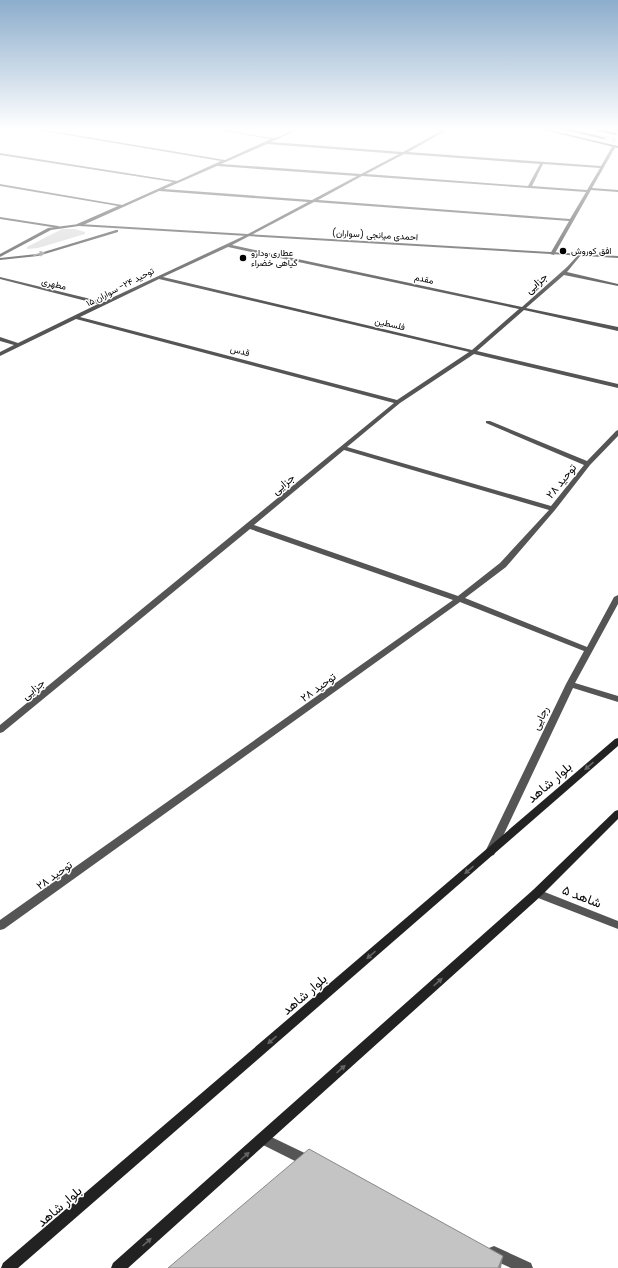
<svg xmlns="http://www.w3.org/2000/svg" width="618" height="1268" font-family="Poppins,Vazirmatn,sans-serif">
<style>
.green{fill:#dcdcdc}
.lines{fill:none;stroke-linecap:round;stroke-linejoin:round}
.primary-tunnel{stroke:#d9d9d9;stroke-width:5;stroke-dasharray:5 2.5;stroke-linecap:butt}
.primary-casing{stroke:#dbdbdb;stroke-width:2}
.minor{fill:#555;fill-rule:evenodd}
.tertiary{fill:#555;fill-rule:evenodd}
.secondary{fill:#222;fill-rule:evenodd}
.primary{fill:#000;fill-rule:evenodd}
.shaded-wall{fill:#898989}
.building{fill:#c4c4c4;stroke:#898989}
.oneway{fill:#999}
.oneway2{fill:#646464}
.poi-dot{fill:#000;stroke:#fff;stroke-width:1.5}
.labels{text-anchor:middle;stroke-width:3;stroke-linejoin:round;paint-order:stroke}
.far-street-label{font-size:9px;fill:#000;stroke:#fff}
.far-poi-label{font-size:9px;fill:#000;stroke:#fff;text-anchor:start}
.street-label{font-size:11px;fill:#000;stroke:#fff}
.near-street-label{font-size:13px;fill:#000;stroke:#fff}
</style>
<rect width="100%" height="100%" fill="#fff"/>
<polygon class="green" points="62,229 75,229 85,232 85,234 38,248 27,249 27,247"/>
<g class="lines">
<polyline class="primary-tunnel" points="604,138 618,141"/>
<g class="primary-casing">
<g id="primary">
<polygon points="560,129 570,129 606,138 604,139"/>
<polygon points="599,129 617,133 617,134 615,135 594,130"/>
</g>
</g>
<g class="minor">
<path d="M 31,129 L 40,129 L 225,160 L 271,139 L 210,129 C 231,129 251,136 273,138 C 282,138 290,129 299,129 L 271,142 L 403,152 L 445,129 L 449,129 L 408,152 L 601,166 L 613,145 L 616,146 L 592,188 L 618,190 L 618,192 L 591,190 L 554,255 L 550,254 L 569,221 L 314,202 L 232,245 L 522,307 L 567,267 L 579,254 L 581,255 L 567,272 L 618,284 L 618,286 L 564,275 L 526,308 L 618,327 L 618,331 L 524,310 L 477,351 L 618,384 L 618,388 L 474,354 L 400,403 L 347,447 L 551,506 L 584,465 L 486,423 L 486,421 L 490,421 L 587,461 L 616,431 L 618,430 L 618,436 L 590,465 L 555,510 L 506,567 L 465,598 L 587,647 L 614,597 L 618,595 L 618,604 L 575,683 L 618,696 L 618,702 L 573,688 L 494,855 L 490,856 L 486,855 L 485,852 L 566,684 L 584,651 L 460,602 L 4,929 L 0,930 L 0,920 L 453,600 L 250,529 L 3,732 L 0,733 L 0,725 L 394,403 L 76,319 L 0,356 L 0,352 L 14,345 L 0,341 L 0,337 L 18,343 L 98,304 L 0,279 L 0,277 L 103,302 L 246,235 L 308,202 L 159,191 L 81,226 L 77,226 L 77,224 L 118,206 L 0,186 L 0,184 L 122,205 L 173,182 L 0,155 L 0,153 L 177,181 L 221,161 ZM 267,144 L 399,154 L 361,174 L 221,164 ZM 404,154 L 540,164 L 528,186 L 366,174 ZM 543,164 L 600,168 L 587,190 L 532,186 ZM 217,166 L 357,176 L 312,200 L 164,189 ZM 362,176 L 586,192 L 570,219 L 318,200 ZM 228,247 L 519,309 L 472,350 L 163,277 ZM 159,279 L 469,352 L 397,400 L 80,317 ZM 344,450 L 549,510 L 500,563 L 458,596 L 254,525 Z"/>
<polygon points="0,217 58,226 60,227 58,228 0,219"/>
<polygon points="537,889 618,921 618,929 533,896 532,893 533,890"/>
<polygon points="263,1133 313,1157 314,1161 313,1165 308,1167 303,1165 259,1143 257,1139 259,1135"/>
<polygon points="494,1246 531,1263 533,1268 511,1268 489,1258 487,1253 489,1248"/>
</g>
<g class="tertiary">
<polygon points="79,224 618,256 618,258 79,226 51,230 0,257 0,254 48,228"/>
<polygon points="116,230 118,230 118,232 38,256 0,260 0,258 37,254"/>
</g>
<g class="secondary">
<polygon points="546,129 618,146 618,148 539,129"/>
<polygon points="618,129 618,131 612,129"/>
<polygon points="618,738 618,746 18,1268 1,1268 3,1263 615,739"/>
<polygon points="618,810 618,819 541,896 128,1268 111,1268 113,1263 533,890 615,811"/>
</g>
<use href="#primary" class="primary"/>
</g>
<polygon class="shaded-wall" points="503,1256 501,1268 498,1268"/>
<polygon class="building" points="309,1149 503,1256 498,1268 168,1268"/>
<defs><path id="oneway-solid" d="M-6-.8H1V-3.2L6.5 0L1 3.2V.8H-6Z"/></defs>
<use class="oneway" href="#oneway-solid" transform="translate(39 254) rotate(-14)"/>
<g class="oneway2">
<use href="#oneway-solid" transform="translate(589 766) rotate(139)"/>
<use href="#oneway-solid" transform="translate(469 870) rotate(139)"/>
<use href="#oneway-solid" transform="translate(371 955) rotate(139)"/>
<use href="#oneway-solid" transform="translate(438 982) rotate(-42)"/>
<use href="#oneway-solid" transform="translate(272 1040) rotate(139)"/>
<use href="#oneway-solid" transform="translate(341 1069) rotate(-42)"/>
<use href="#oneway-solid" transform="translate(245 1156) rotate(-42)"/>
<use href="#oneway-solid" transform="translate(147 1242) rotate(-42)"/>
</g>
<linearGradient id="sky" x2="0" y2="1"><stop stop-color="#8cadcc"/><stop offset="0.42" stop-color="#fff"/><stop offset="1" stop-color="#fff" stop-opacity="0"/></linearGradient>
<rect width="618" height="307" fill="url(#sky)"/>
<g class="poi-dot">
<circle cx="563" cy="251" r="4"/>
<circle cx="243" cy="258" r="4"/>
</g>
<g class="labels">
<g class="far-street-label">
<text transform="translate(375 235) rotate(3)" y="3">احمدی میانجی (سواران)</text>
<text transform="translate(424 279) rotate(12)" y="3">مقدم</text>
<text transform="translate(54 284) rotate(14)" y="3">مطهری</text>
<text transform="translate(120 287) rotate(-27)" y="3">توحید ۲۴- سواران ۱۵</text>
<text transform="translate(390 324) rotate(13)" y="3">فلسطین</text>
<text transform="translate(240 351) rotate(15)" y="3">قدس</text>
</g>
<g class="far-poi-label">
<text x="571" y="254">افق کوروش</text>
<text x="251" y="256">عطاری ودارو<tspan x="251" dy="10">گیاهی خضراء</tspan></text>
</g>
<g class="street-label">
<text transform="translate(536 283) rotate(-42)" y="4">جزایی</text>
<text transform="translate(561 481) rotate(-51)" y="4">توحید ۲۸</text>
<text transform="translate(283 484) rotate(-40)" y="4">جزایی</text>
<text transform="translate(318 687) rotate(-36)" y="4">توحید ۲۸</text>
<text transform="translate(33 689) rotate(-39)" y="4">جزایی</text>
<text transform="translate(540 718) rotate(-65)" y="4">رجایی</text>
<text transform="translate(54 875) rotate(-35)" y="4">توحید ۲۸</text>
</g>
<g class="near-street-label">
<text transform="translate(549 782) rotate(-41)" y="5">بلوار شاهد</text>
<text transform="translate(582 896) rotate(21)" y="5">شاهد ۵</text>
<text transform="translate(304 994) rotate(-41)" y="5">بلوار شاهد</text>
<text transform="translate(59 1206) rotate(-41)" y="5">بلوار شاهد</text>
</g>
</g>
</svg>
